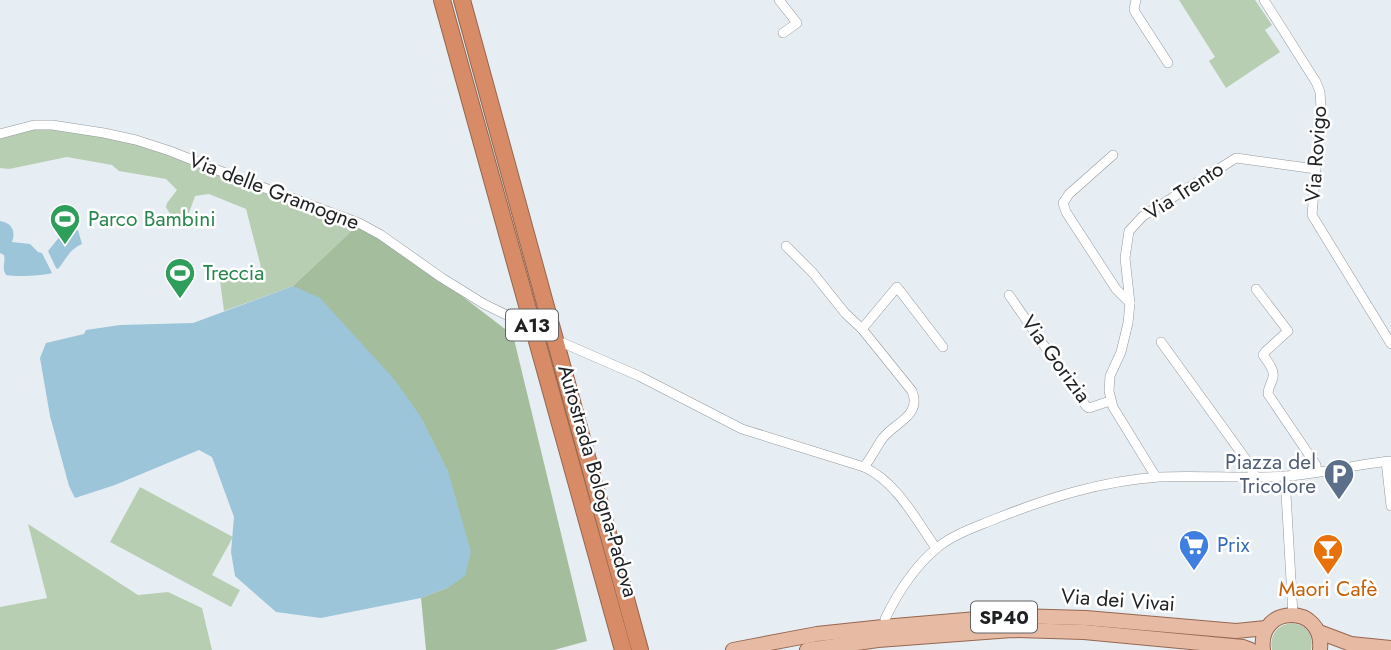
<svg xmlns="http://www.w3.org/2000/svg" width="1391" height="650" font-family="Jost,sans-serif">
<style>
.green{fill:#b8ceb3}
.forest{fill:#a4bd9d}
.water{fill:#9cc5d9}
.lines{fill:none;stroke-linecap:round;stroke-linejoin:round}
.street-casing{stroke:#92999e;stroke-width:10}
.primary-casing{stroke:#96664f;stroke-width:16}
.highway-casing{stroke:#96664f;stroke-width:18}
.street{stroke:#fff;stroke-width:9}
.primary{stroke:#e7baa4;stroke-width:14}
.highway{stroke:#d78c67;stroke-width:16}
.labels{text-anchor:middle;stroke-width:5;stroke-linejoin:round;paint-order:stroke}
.shield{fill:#fff;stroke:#626364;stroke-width:2}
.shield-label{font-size:19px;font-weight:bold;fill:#1e2022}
.street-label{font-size:21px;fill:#1e2022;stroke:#fff}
.leisure-label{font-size:21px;fill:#27864d;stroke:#fff;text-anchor:start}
.service-label{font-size:21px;fill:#4e5e75;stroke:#fff;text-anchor:end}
.shop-label{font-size:21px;fill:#366cbe;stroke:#fff;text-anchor:start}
.food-label{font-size:21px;fill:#c56008;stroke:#fff}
</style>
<rect width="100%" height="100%" fill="#e7eef3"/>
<g class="green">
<polygon points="1179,0 1255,0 1272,25 1265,30 1280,52 1226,88 1209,61 1215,57"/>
<polygon points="72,124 136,141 359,224 293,286 224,311 220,281 261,267 246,209 209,194 195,196 189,213 178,215 170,214 166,207 167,203 177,190 166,179 119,171 112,165 67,157 9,169 0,168 0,139 34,128"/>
<polygon points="140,487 233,537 212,575 240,590 231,607 110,542"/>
<polygon points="28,524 138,595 168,592 202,608 212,650 0,650 0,607 47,598"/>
<path d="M 1292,623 C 1307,625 1314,635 1311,650 L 1272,650 C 1269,635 1277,625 1292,623 Z"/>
</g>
<polygon class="forest" points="359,224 403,251 513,335 587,641 554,650 426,650 421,598 449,587 293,286"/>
<g class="water">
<path d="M 0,221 C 12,223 16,231 12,242 L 30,244 L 38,252 L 42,253 L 52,273 C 42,276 16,277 6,275 C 1,267 6,262 4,255 L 0,253 Z"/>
<path d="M 72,228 L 78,230 L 82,244 C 69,250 67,258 58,269 L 56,268 L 48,251 L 66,229 Z"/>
<polygon points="293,286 320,298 394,379 421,417 448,471 471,552 465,576 449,587 421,598 321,618 276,612 235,576 231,552 234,517 212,457 199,450 115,485 75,498 69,486 50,416 40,358 46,343 84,334 86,330 120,325 193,323"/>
</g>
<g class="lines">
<g class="street-casing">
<g id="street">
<polyline points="779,0 797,23 783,33"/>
<polyline points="1136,0 1134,9 1135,12 1168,63"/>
<polyline points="1264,0 1316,82 1320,92 1321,108 1312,215 1391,344"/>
<polyline points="0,134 34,125 52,125 104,133 136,140 170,151 230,175 359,223 381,235 442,278 484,304 525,324"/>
<polyline points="1113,155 1069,194 1063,203 1066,212 1116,289 1130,303"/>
<path d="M 786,246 L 813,273 L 845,313 L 862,329 L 912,391 C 922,416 895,422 882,439 C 876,448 871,458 864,467"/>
<path d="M 1256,289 L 1288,331 L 1266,351 L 1263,355 C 1267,361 1275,370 1273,377 C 1272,384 1268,386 1268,394 L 1316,465 L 1317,472"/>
<polyline points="1009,295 1086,406 1089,408 1110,401"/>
<polyline points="862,329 897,287 943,347"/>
<polyline points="1161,342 1245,458 1255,476"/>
<path d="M 563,343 L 639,376 L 742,429 L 864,467 C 897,482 916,520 936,548"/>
<polyline points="1386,461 1391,506"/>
<polyline points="1285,476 1293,615"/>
<polyline points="1156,477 1113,407 1109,391 1110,376 1121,352 1128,323 1130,303 1125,258 1129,231 1143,216 1236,158 1316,169"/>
<path d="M 885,619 C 898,592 915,566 938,547 C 954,534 976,527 995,519 C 1048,498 1101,481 1159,477 C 1201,475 1244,479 1286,476 C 1321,474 1356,464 1391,461"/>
</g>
</g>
<g class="primary-casing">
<g id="primary">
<polyline points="1319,632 1351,644 1391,648"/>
<polyline points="733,650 817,634 883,627 1012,616 1086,618 1236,631 1266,628"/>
<polyline points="807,650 878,640 1012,630 1084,632 1243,647 1251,650"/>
<path d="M 1263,650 C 1257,604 1325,603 1320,650"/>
</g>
</g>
<g class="highway-casing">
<g id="highway">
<polyline points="442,0 623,650"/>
<path d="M 462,0 C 523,216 579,434 640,650"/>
</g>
</g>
<use href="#street" class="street"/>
<use href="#primary" class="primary"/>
<use href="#highway" class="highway"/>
</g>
<defs>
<g id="stadium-pin" transform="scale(1.575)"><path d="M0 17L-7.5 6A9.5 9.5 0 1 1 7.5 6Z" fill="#2e9e5b" stroke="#fff"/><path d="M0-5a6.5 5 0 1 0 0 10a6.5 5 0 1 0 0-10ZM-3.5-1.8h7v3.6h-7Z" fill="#fff"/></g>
<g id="parking-pin" transform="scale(1.575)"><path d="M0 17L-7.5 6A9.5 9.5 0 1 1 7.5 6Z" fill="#5c6f8a" stroke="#fff"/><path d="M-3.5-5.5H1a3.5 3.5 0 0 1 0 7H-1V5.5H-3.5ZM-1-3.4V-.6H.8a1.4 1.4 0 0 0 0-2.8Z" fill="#fff"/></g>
<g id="supermarket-pin" transform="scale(1.575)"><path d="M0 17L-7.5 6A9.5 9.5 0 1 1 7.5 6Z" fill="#3f7fe0" stroke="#fff"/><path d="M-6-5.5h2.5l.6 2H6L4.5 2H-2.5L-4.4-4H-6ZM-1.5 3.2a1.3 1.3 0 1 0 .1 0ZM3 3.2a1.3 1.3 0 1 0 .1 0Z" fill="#fff"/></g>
<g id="bar-pin" transform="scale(1.575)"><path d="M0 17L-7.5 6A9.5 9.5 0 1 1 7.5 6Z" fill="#e8710a" stroke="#fff"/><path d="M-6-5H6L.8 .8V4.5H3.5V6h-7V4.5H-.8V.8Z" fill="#fff"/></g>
</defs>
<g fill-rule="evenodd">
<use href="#stadium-pin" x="65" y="219"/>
<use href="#stadium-pin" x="180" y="273"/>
<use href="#parking-pin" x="1339" y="474"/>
<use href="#supermarket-pin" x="1194" y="545"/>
<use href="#bar-pin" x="1328" y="549"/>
</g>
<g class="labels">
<g class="shield">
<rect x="506" y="309.5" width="52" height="31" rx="5"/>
<rect x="971" y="601.5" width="66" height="31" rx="5"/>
</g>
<g class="shield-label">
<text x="532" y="332">A13</text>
<text x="1004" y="624">SP40</text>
</g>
<g class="street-label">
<text transform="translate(1316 154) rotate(-86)" y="7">Via Rovigo</text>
<text transform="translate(274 191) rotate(21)" y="7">Via delle Gramogne</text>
<text transform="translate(1184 191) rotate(-33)" y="7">Via Trento</text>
<text transform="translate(1056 359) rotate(54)" y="7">Via Gorizia</text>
<text transform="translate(598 481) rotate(74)" y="7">Autostrada Bologna-Padova</text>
<text transform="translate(1118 600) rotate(4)" y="7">Via dei Vivai</text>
</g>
<g class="leisure-label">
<text x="88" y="226">Parco Bambini</text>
<text x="203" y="280">Treccia</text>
</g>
<g class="service-label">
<text x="1316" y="469">Piazza del<tspan x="1316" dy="24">Tricolore</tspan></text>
</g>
<g class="shop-label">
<text x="1217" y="552">Prix</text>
</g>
<g class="food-label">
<text x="1328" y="596">Maori Cafè</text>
</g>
</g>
</svg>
